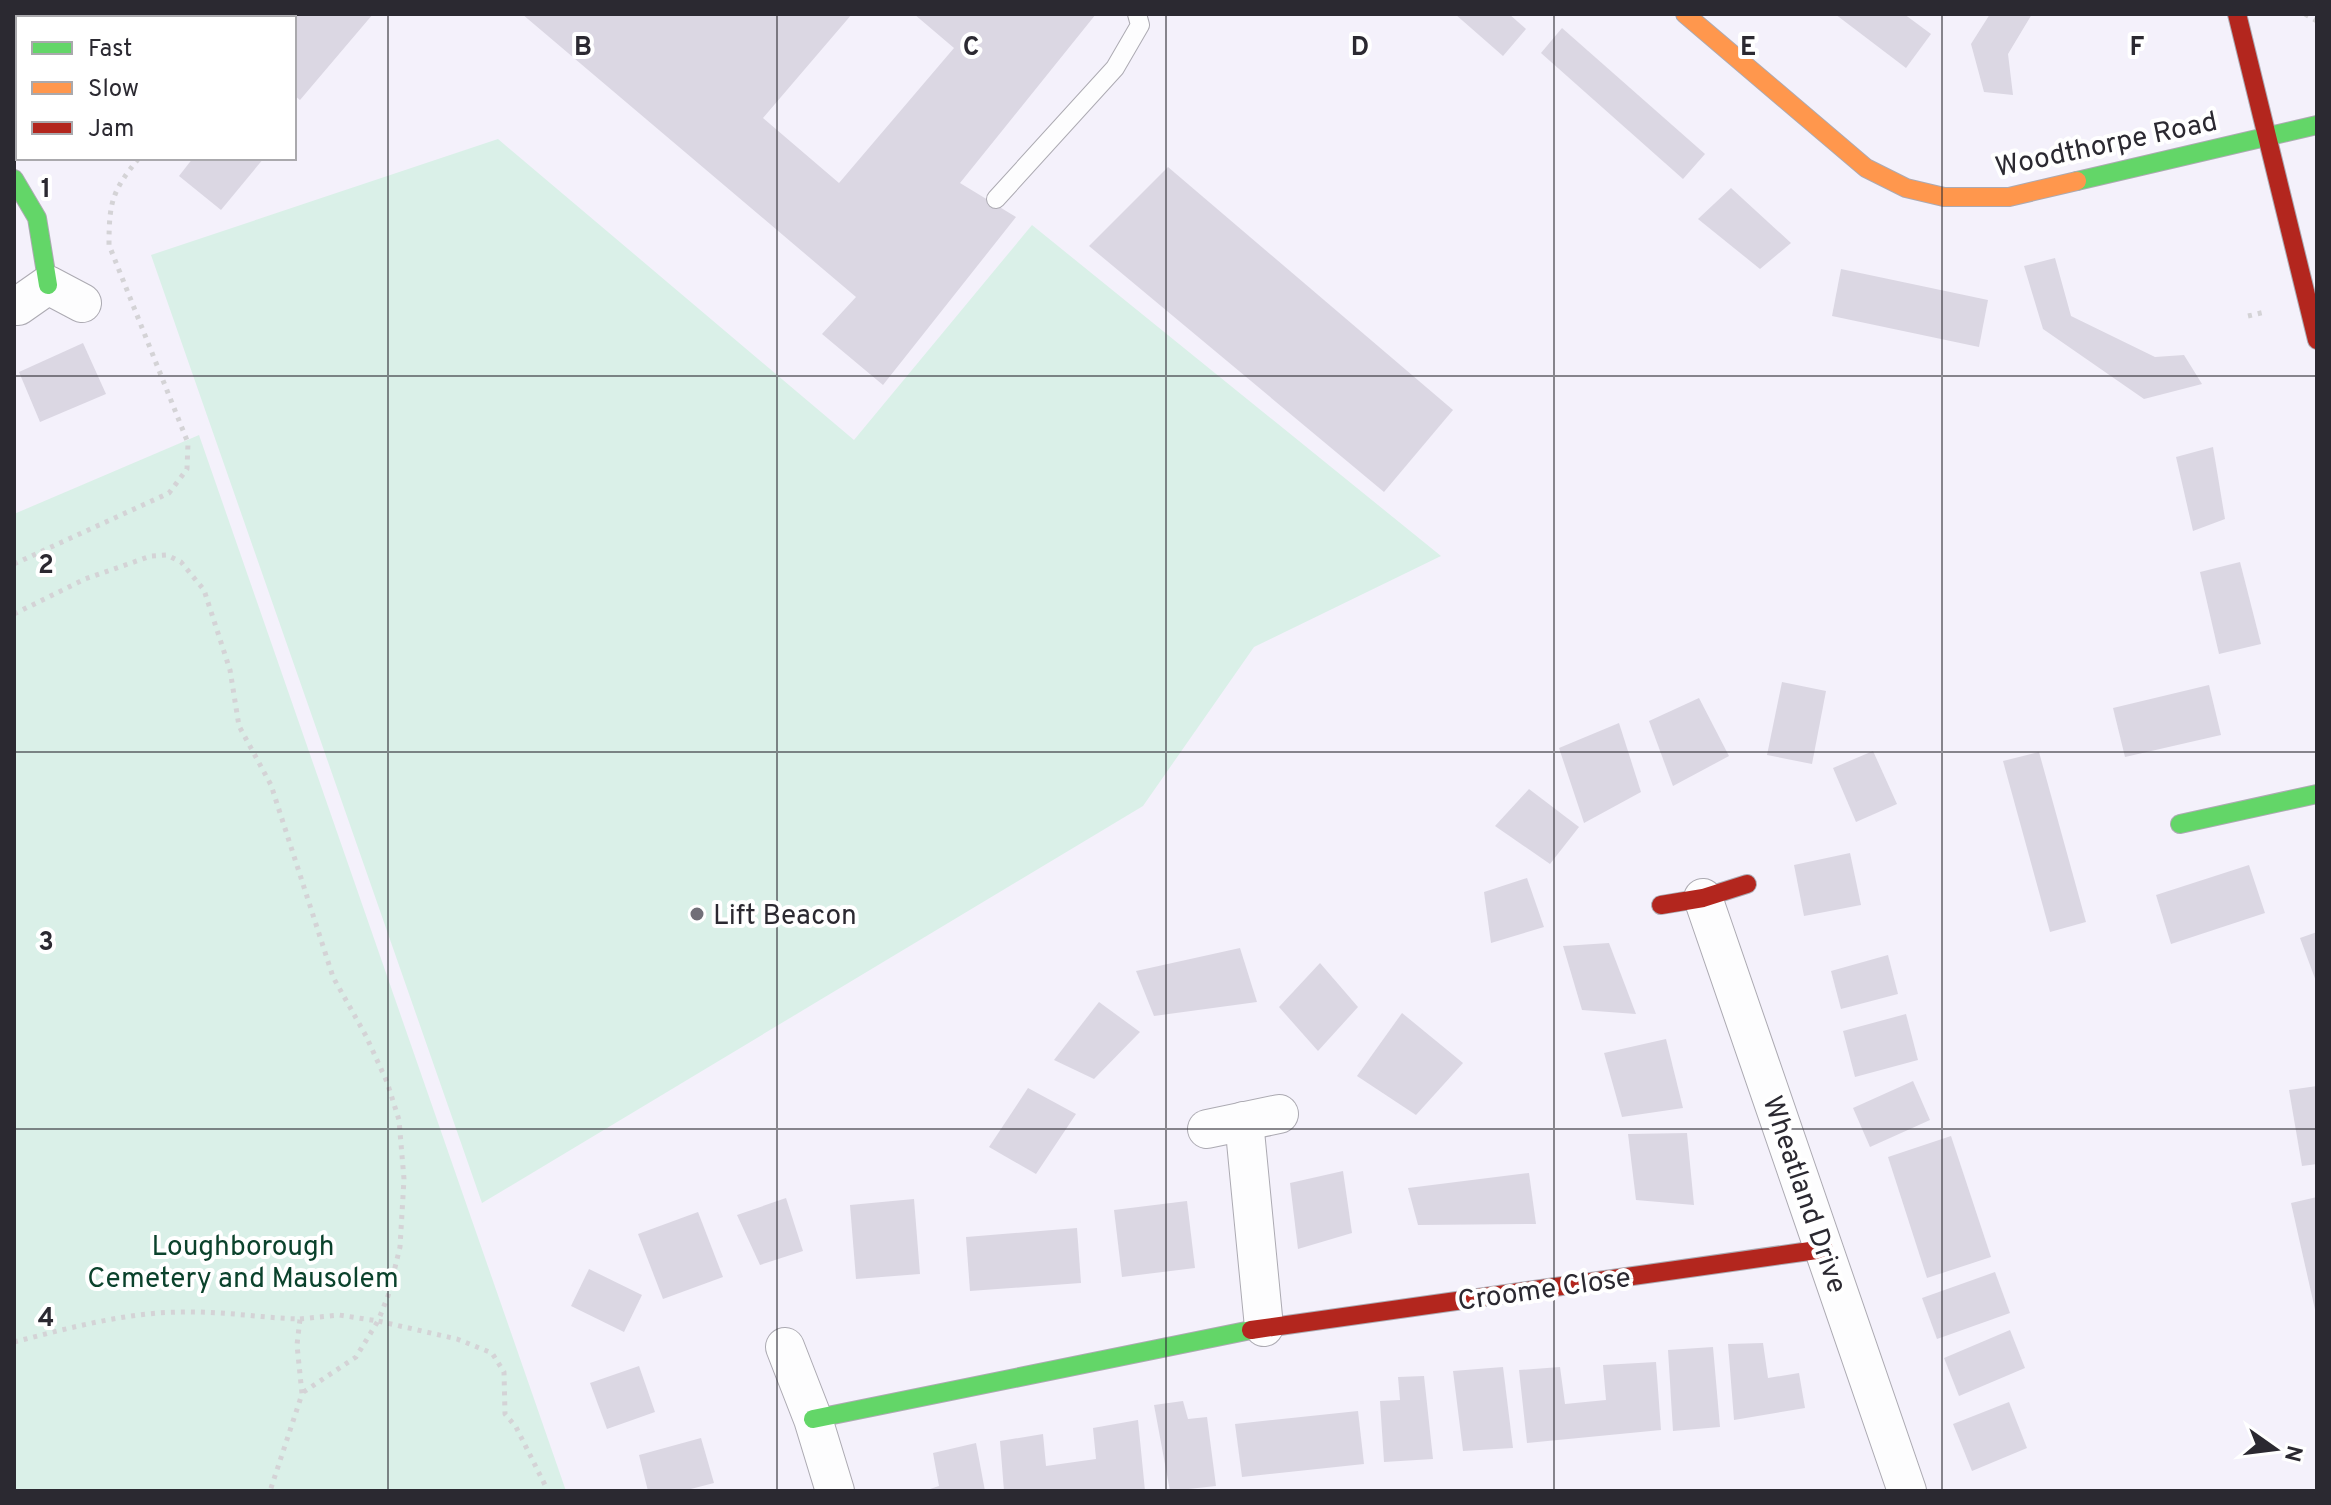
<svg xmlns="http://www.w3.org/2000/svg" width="2331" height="1505" font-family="Overpass,sans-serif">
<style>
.green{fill:#daf0e8}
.building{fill:#dbd7e3}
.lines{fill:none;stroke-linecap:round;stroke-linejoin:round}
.lane-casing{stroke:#acaab2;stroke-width:20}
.street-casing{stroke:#acaab2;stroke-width:40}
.fast-casing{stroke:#acaab2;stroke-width:20}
.slow-casing{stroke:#acaab2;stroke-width:20}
.jam-casing{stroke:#acaab2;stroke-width:20}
.path{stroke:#d4d3d6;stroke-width:5;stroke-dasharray:4 6;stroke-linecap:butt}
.lane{stroke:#fdfdfe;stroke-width:18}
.street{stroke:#fdfdfe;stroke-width:38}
.fast{stroke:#63d668;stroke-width:18}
.slow{stroke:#ff974d;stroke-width:18}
.jam{stroke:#b3261e;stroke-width:18}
.grid{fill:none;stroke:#2b2931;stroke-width:2;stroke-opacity:0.55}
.poi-dot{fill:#716f78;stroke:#fff;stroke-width:3}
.labels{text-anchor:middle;stroke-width:8;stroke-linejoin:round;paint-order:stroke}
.street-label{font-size:28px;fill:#2b2931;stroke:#fff}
.poi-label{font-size:28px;fill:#2b2931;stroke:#fff;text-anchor:start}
.park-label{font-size:28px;fill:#0b422c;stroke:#fff}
.grid-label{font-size:26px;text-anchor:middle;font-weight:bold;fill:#2b2931;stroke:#fff;stroke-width:8;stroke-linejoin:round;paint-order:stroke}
</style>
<rect width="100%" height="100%" fill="#f4f1fb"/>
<g class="green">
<polygon points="498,139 854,440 1032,225 1441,556 1254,647 1143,806 482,1203 151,255"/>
<polygon points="199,435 566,1491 14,1491 14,514"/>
</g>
<g class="building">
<polygon points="72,14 104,14 100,18 76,18"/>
<polygon points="281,14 373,14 300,100 294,95 294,18 278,18"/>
<polygon points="522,14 852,14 763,118 839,183 954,48 914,14 1096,14 960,183 1016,217 883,385 822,334 856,297"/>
<polygon points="1455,14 1509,14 1526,29 1503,56"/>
<polygon points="1835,14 1904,14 1931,34 1906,68"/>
<polygon points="1990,14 2032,14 2008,54 2013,95 1984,92 1971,44"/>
<polygon points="18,17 18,95 14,91 14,21"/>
<polygon points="1562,28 1705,154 1683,179 1541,53"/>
<polygon points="193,158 264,158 221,210 179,176"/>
<polygon points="1168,167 1453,410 1384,492 1089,246"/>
<polygon points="1731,188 1791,243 1760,269 1698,219"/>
<polygon points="2055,258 2071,316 2155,357 2184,355 2202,384 2144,399 2043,329 2024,266"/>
<polygon points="1841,269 1988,300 1979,347 1832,316"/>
<polygon points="83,343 106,394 40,422 19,372"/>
<polygon points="2213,447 2225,519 2193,531 2176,457"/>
<polygon points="2240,562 2261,644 2219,654 2200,572"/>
<polygon points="1782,682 1826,691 1812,764 1767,755"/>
<polygon points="2209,685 2221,735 2125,757 2113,708"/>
<polygon points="1699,698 1729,756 1673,786 1649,721"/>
<polygon points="1619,723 1641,792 1584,823 1559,748"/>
<polygon points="1873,751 1897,804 1856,822 1833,768"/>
<polygon points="2039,752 2086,922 2050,932 2003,761"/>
<polygon points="1529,789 1579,827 1550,864 1495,826"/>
<polygon points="1850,853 1861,905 1804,916 1794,865"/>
<polygon points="2249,865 2265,913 2171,944 2156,895"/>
<polygon points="1527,878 1544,927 1491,943 1484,892"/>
<polygon points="2317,932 2317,984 2300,938"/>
<polygon points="1609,943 1636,1014 1582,1010 1563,946"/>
<polygon points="1240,948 1257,1002 1154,1016 1136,971"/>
<polygon points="1888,955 1898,994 1841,1009 1831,971"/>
<polygon points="1320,963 1358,1007 1318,1051 1279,1007"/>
<polygon points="1099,1002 1140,1032 1094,1079 1054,1060"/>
<polygon points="1402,1013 1463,1063 1416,1115 1357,1076"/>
<polygon points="1906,1014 1918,1060 1855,1077 1843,1031"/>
<polygon points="1666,1039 1683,1108 1622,1117 1604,1053"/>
<polygon points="1913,1081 1930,1120 1870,1147 1853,1108"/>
<polygon points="2317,1086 2317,1164 2302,1166 2289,1090"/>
<polygon points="1028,1088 1076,1114 1036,1174 989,1147"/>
<polygon points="1687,1133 1694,1205 1636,1200 1628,1134"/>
<polygon points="1951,1136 1991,1257 1927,1278 1888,1157"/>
<polygon points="1343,1171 1352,1233 1298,1249 1290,1183"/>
<polygon points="1529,1173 1536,1224 1418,1225 1408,1188"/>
<polygon points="2317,1197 2317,1314 2316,1314 2291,1203"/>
<polygon points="786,1198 803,1251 760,1265 737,1215"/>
<polygon points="914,1199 920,1274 856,1279 850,1205"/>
<polygon points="1187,1201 1195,1268 1122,1277 1114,1210"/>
<polygon points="698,1212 723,1277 663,1299 638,1234"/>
<polygon points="1077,1228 1081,1283 970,1291 966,1237"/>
<polygon points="589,1269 642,1295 624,1332 571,1306"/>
<polygon points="1995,1272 2010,1313 1937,1339 1922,1298"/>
<polygon points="2010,1330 2025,1368 1959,1396 1944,1358"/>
<polygon points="1763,1343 1768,1378 1799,1373 1805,1408 1734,1420 1728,1344"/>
<polygon points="1713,1347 1720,1427 1673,1431 1668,1350"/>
<polygon points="1656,1362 1661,1430 1527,1443 1519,1370 1560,1367 1565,1404 1606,1400 1603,1365"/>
<polygon points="639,1366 655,1412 607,1429 590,1383"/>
<polygon points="1503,1367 1513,1448 1463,1451 1453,1371"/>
<polygon points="1424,1376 1433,1459 1384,1462 1380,1401 1400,1400 1398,1377"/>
<polygon points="1183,1401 1188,1419 1207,1417 1216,1486 1170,1491 1154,1405"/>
<polygon points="2009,1402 2027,1448 1972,1471 1953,1424"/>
<polygon points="1358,1411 1364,1464 1242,1477 1235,1424"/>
<polygon points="1138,1420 1145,1491 1004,1491 1000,1441 1043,1434 1046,1466 1096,1459 1093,1428"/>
<polygon points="701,1438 714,1483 683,1491 648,1491 639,1455"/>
<polygon points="976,1443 985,1491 924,1491 939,1486 933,1453"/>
</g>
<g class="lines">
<g class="lane-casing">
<polyline id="lane" points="996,199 1115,68 1140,25 1137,14"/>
</g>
<g class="street-casing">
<g id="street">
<polyline points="18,306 48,285 82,303"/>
<polyline points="1703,898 1907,1491"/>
<polyline points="1244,1121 1264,1327"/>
<polyline points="1207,1129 1279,1114"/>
<polyline points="785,1347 813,1419 835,1491"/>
</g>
</g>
<g class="fast-casing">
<g id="fast">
<polyline points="14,179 37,218 48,285"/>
<polyline points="2077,181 2317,125"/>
<polyline points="2180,824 2317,794"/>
<polyline points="813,1419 1251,1330"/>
</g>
</g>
<g class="slow-casing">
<polyline id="slow" points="1685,14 1866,168 1906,188 1944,197 2009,197 2077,181"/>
</g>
<g class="jam-casing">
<g id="jam">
<polyline points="2237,14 2317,340"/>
<polyline points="1661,905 1703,898 1747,884"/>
<polyline points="1251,1330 1824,1249"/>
</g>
</g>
<g class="path">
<polyline points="2305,14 2317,21"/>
<polyline points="252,18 255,14"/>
<polyline points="2248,316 2265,312"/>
<path d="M 14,564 L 169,493 L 187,469 L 188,443 L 109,245 C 109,202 112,191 139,158"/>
<polyline points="14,614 85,579 151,556 167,555 181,562 204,590 230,670 239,726 271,785 333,977 366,1036 387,1082 399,1120 404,1179 400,1247 388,1296 378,1321 457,1339 492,1353 504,1372 505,1414 516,1427 548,1491"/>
<polyline points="300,1319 339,1315 378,1321 356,1357 302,1393"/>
<path d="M 14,1342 C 69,1328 127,1312 184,1312 C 223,1311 261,1318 300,1319 L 297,1345 L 302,1394 L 270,1491"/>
</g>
<use href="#lane" class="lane"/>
<use href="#street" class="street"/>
<use href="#fast" class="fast"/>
<use href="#slow" class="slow"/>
<use href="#jam" class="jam"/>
</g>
<path class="grid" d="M 388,14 L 388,1491M 777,14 L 777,1491M 1166,14 L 1166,1491M 1554,14 L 1554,1491M 1942,14 L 1942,1491M 14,376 L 2317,376M 14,752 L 2317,752M 14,1129 L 2317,1129"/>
<circle class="poi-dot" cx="697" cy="914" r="8"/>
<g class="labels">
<g class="street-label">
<text transform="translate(2106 143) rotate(-12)" y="10">Woodthorpe Road</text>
<text transform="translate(1806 1194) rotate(71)" y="10">Wheatland Drive</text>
<text transform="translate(1544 1288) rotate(-8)" y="10">Croome Close</text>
</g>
<g class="poi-label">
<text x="713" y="924">Lift Beacon</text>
</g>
<g class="park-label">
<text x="243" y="1255">Loughborough<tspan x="243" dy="32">Cemetery and Mausolem</tspan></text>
</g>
</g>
<g class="grid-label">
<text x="583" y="55">B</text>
<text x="971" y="55">C</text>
<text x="1360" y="55">D</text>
<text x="1748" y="55">E</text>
<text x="2137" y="55">F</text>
<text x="46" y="197">1</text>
<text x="46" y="573">2</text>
<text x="46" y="950">3</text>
<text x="46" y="1326">4</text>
</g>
<rect width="2331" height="1505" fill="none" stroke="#2b2931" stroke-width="32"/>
<rect x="16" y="16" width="280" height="144" fill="#ffffff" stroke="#aaa9ad" stroke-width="2"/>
<rect x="32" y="42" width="40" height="12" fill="#63d668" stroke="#aaa9ad" stroke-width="2"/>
<text x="88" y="56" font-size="24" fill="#2b2931">Fast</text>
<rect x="32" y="82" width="40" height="12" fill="#ff974d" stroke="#aaa9ad" stroke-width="2"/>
<text x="88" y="96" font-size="24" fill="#2b2931">Slow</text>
<rect x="32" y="122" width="40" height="12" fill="#b3261e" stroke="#aaa9ad" stroke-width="2"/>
<text x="88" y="136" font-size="24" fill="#2b2931">Jam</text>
<g transform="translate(2275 1449) rotate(104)" stroke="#ffffff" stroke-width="6" paint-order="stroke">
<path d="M0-6L14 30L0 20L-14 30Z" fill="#2b2931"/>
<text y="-12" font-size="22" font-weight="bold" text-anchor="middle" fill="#2b2931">N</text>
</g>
</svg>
